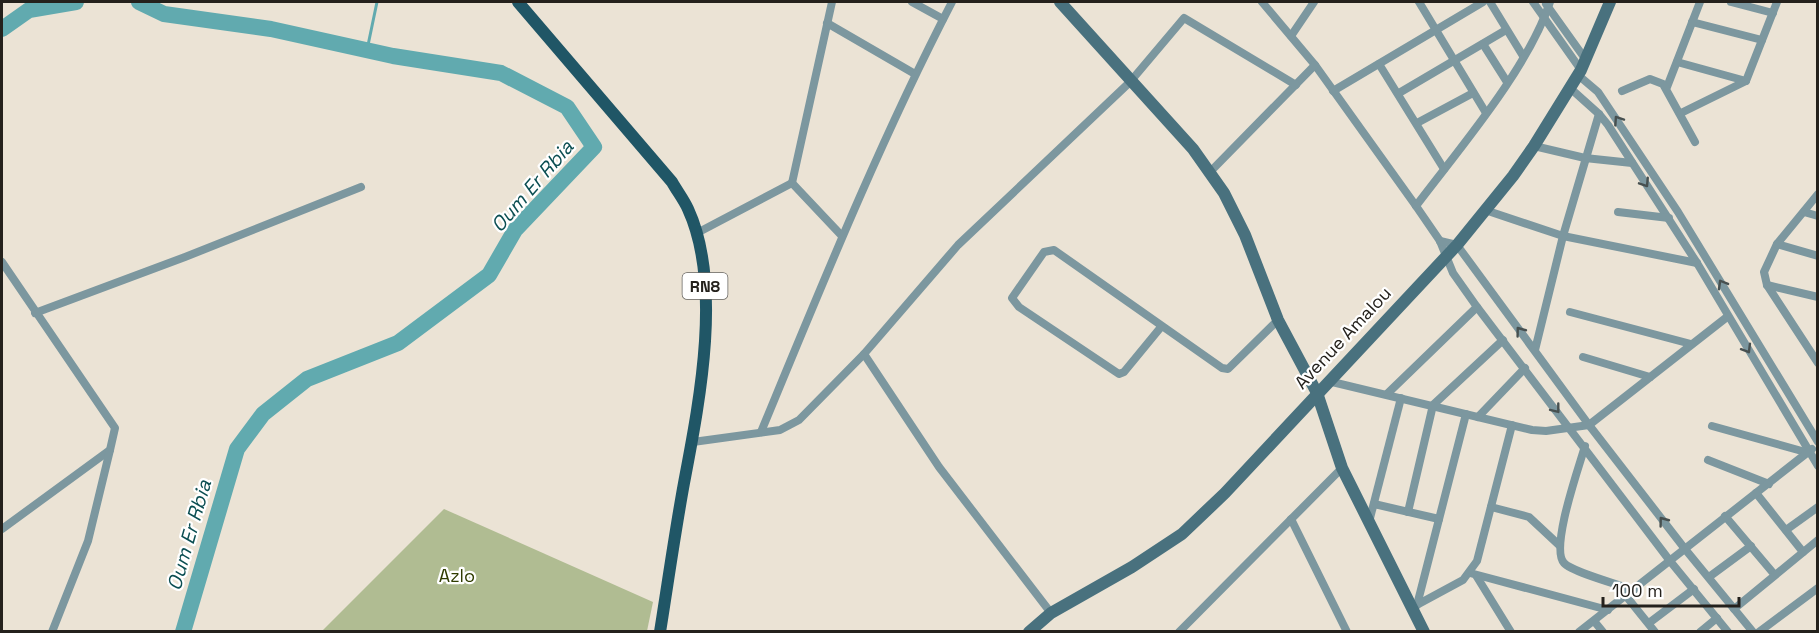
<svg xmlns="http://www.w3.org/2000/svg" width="1819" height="633" font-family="'Space Grotesk',sans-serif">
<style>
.green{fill:#b0bc92}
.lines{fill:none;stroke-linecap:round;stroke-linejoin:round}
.stream{stroke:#61aaaf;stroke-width:3}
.river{stroke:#61aaaf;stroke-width:16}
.street{stroke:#7c979f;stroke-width:8}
.secondary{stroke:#49717e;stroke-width:12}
.primary{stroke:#205666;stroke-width:12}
.oneway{stroke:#475050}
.labels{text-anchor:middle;stroke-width:4.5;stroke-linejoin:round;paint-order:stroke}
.shield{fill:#fff;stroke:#666460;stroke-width:1.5}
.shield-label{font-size:16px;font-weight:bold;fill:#24211c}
.street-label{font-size:18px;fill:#24211c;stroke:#fff}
.park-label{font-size:18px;fill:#303c00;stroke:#fff}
.water-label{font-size:20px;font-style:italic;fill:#0b4e52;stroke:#fff}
</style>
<rect width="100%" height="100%" fill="#ebe3d5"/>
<polygon class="green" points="444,509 653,602 647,631 322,631"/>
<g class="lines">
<polyline class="stream" points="367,50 377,2"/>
<g class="river">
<polyline points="139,2 164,14 271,29 393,56 501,73 567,107 594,147 515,230 489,275 398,343 307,379 263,414 237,449 183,632"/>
<polyline points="2,29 29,10 76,2"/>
</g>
<g class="street">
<polyline points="912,2 943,19"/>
<polyline points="1262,2 1315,65 1416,206 1440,241 1453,273 1477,307 1670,561 1728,632"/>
<polyline points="1419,2 1486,113"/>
<polyline points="1490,2 1523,56"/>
<polyline points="1533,2 1581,70"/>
<polyline points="1731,2 1773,13"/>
<polyline points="1546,4 1586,60"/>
<polyline points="1692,22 1762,40"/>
<polyline points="827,23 915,74"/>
<polyline points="1291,36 1314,2"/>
<polyline points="1483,44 1507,82"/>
<polyline points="1677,62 1746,81"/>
<polyline points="1379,64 1444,169"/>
<polyline points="1578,75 1598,92 1678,212 1818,442"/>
<polyline points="1667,87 1700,2"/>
<polyline points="1570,88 1599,114 1608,125 1697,263 1818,466"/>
<polyline points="1333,91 1483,2"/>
<polyline points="1622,91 1650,79 1663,84 1695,142"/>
<polyline points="1399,93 1506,30"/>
<polyline points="1681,113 1746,81 1777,2"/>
<polyline points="1417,123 1473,93"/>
<polyline points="1534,146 1585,158 1632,163"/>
<polyline points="1211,171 1315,65"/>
<polyline points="792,183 832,2"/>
<polyline points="1818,194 1777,244 1764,272 1767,285 1818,363"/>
<path d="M 1416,206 C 1459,149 1528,69 1550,2"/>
<polyline points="1485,210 1563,236 1697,263"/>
<polyline points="1618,212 1669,218"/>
<polyline points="1804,212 1818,216"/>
<polyline points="697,233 792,183 842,236"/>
<polyline points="1440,241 1457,245 1589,425 1685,549 1753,632"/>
<polyline points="1777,244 1818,256"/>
<polyline points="2,262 115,428 110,450 2,529"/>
<polyline points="1767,285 1818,297"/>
<polyline points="1570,312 1691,344"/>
<polyline points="35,313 185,257 361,187"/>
<polyline points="1161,327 1124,372 1119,374 1019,307 1012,298 1044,252 1054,250 1222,368 1228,369 1278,320"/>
<polyline points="1535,350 1563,236 1599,114"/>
<polyline points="864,354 939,467 1051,613"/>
<polyline points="1583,357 1650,377"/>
<polyline points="1328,381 1532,430 1546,431 1589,425 1727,317"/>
<polyline points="1387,394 1477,307"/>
<polyline points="1478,417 1525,368"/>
<polyline points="1712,426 1809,453"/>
<path d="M 761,432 C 821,287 880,141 952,2"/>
<polyline points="693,442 780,430 799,420 864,354 958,245 1130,82 1184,18 1296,85"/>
<path d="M 1585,446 C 1579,467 1550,548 1564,563 C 1572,572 1620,585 1634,590"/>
<polyline points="1708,460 1769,484"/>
<polyline points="1756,493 1803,552"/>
<polyline points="1374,504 1439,519"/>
<polyline points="1491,507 1529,517 1559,545"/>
<polyline points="1408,512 1433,405 1503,340"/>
<polyline points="1725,516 1774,574"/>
<polyline points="1291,519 1347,632"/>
<polyline points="1369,522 1401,398"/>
<polyline points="1786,530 1818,507"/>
<polyline points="1470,573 1608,610"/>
<polyline points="1477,577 1511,632"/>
<polyline points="1709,577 1751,546"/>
<polyline points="1626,596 1655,632"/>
<polyline points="1417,605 1466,414"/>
<polyline points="1413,607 1463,580 1477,561 1512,425"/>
<polyline points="1734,609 1818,540"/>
<polyline points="1594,621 1603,632"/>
<polyline points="1649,623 1694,589"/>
<polyline points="52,632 88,541 110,450"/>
<polyline points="1179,632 1342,468"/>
<polyline points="1579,632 1812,449"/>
<polyline points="1700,632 1717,618"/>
<polyline points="1759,632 1818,588"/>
</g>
<g class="secondary">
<polyline points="1060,2 1193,149 1224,193 1245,235 1278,320 1317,393 1342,468 1424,632"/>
<polyline points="1029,632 1051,613 1132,567 1182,534 1225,493 1457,245 1513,176 1534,146 1581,70 1610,2"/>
</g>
<path class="primary" d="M 518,2 L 672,182 C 677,191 684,200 688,209 C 723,285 699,404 684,483 C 675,532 668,582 660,632"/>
</g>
<defs><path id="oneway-chevron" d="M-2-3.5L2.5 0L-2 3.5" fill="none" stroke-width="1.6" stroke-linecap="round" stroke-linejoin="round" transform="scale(1.5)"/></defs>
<g class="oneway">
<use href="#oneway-chevron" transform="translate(1618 120) rotate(-124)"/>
<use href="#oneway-chevron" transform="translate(1645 183) rotate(57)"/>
<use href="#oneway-chevron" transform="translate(1722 284) rotate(-120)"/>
<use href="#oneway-chevron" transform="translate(1520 331) rotate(-127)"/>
<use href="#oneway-chevron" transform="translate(1747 349) rotate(59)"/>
<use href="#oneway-chevron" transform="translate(1556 409) rotate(52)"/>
<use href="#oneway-chevron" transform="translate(1663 521) rotate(-127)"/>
</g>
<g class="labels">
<rect class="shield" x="682.5" y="273" width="45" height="26" rx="4.5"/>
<g class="shield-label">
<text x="705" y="292">RN8</text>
</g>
<g class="street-label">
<text transform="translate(1343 338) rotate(-47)" y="6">Avenue Amalou</text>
</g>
<g class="park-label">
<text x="457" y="582">Azlo</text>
</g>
<g class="water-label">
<text transform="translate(532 186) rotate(-49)" y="7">Oum Er Rbia</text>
<text transform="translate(189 535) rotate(-74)" y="7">Oum Er Rbia</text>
</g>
</g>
<rect width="1819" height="633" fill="none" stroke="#24211c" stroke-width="6"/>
<path d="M1603 597v9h136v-9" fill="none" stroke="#24211c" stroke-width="3"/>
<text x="1612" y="597" font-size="18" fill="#24211c" stroke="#ffffff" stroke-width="4.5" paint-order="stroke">100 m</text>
</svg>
